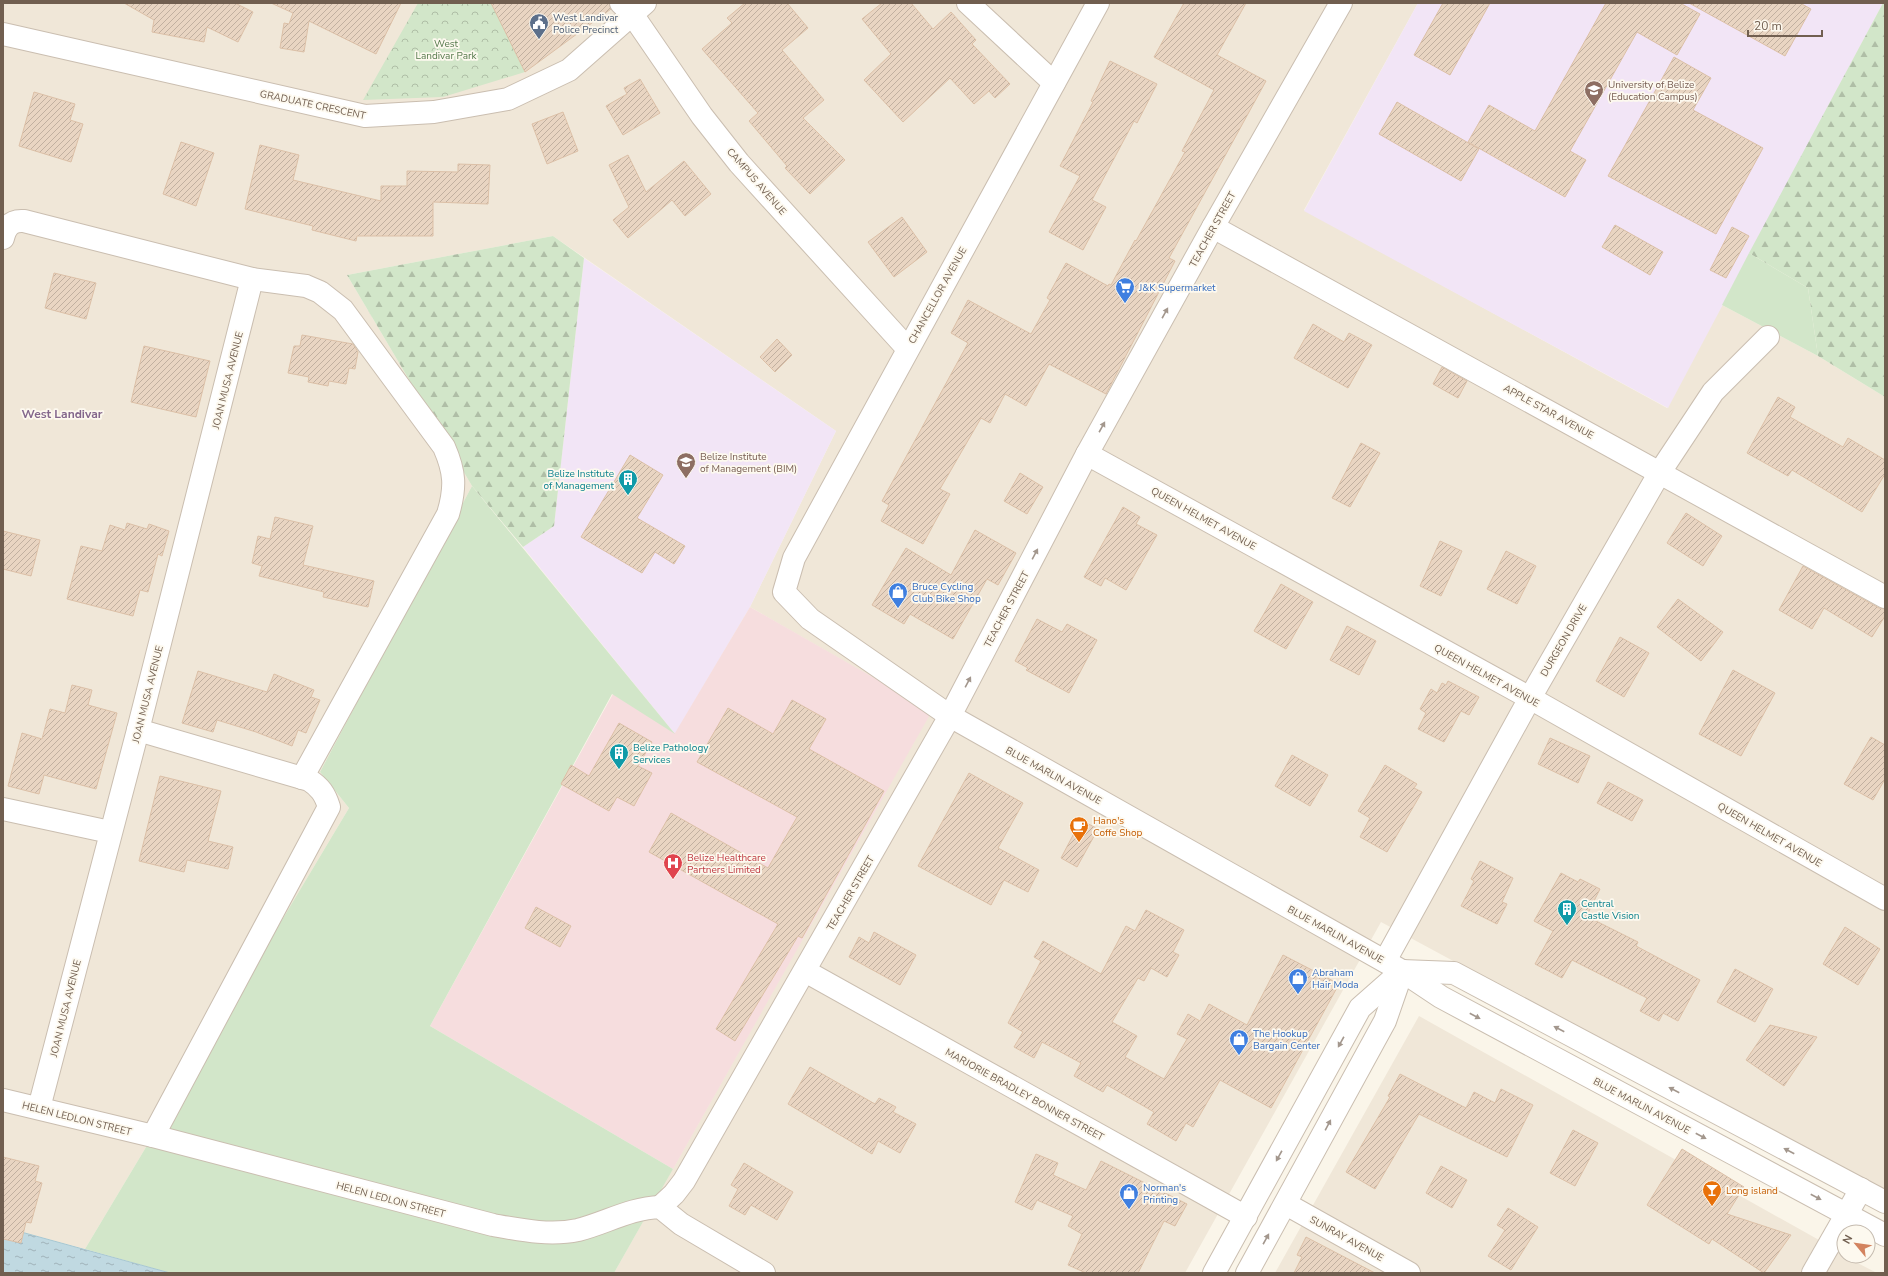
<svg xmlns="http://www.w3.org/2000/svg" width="1888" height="1276" font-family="'Nunito Sans',sans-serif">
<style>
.residential{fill:#f0e7d8}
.education{fill:#f2e5f6}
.medical{fill:#f6ddde}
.grass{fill:#d2e6c9}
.forest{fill:url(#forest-firs)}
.park{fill:url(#park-crowns)}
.water{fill:url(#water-ripples);stroke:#a7c7d1}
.building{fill:url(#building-hatch);stroke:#dcc0a7}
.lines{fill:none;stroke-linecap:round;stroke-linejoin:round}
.minor-casing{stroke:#cabeb0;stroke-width:24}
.tertiary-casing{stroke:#cabeb0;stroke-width:24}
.minor{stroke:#fff;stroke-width:22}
.tertiary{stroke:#fff;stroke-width:22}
.oneway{fill:#a3978d}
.labels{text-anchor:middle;stroke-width:3.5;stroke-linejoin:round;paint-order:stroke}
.service-label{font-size:10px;fill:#4e5e75;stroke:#fdf9ef;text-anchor:start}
.park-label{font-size:10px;fill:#567a4d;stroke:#fdf9ef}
.education-label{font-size:10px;fill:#785e54;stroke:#fdf9ef;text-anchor:start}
.street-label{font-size:10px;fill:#715f50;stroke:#fdf9ef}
.shop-label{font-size:10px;fill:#366cbe;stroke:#fdf9ef;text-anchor:start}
.culture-label{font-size:10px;fill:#0d838f;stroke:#fdf9ef;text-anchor:start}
.food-label{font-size:10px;fill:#c56008;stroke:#fdf9ef;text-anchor:start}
.health-label{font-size:10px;fill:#be3a42;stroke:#fdf9ef;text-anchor:start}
.quarter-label{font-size:12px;font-weight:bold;fill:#84678c;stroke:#fdf9ef}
</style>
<defs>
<pattern id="forest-firs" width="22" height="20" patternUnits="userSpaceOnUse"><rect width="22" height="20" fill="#d2e6c9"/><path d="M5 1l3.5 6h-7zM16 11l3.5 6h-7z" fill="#afbea6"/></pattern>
<pattern id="park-crowns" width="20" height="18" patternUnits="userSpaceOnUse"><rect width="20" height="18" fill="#d2e6c9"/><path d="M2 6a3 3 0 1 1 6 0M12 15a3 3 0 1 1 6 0" fill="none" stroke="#afbea6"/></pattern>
<pattern id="water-ripples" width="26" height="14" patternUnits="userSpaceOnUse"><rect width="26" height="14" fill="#c0d9e1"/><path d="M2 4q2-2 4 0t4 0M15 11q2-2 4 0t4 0" fill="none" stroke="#a0b3b9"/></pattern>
<pattern id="building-hatch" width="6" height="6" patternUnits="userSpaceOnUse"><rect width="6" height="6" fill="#e9d5c2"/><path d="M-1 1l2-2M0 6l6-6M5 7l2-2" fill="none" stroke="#c1b0a0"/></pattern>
</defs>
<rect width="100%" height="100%" fill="#faf5e9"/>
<g class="residential">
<polygon points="3,3 1418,3 1304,210 1667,408 1722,305 1818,356 1885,397 1885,1194 1381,922 1185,1273 614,1273 931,711 750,607 836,431 553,236 347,275 472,486 320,772 349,808 85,1249 3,1227"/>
<polygon points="1419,1016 1844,1254 1844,1256 1877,1273 1275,1273"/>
</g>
<g class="education">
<polygon points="1418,3 1883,3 1668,408 1304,211"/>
<polygon points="584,258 836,431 750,607 675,734 523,547 554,526"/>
</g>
<polygon class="medical" points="750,607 932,711 673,1169 430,1026 613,694 675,733"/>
<g class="grass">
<polygon points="1749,253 1808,288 1818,356 1722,305"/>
<polygon points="472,486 675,734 612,694 430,1026 673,1169 614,1273 170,1273 85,1249 349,808 320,772"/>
</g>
<g class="forest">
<polygon points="1883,3 1885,3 1885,397 1818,356 1808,288 1749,253"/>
<polygon points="553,236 584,258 554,526 523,547 472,486 347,275"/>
</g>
<polygon class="park" points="418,3 496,3 493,6 525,72 443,97 363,100"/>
<polygon class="water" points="3,1227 170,1273 3,1273"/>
<g class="building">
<polygon points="124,3 235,3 253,12 238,42 207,27 204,42 152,32 154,20"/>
<polygon points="271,3 401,3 376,54 309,21 304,52 280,48 284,23 289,24 293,13"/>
<polygon points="491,3 609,3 611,9 525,72"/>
<polygon points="745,3 787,3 808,28 782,50 824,100 803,118 845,160 810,194 785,168 787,166 749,121 758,113 702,49 732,23 727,18"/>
<polygon points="882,3 911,3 933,29 951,12 976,40 972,44 1010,84 995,98 989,91 974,104 950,78 903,122 864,80 891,54 862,19"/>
<polygon points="1184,3 1246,3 1217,55 1266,81 1169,258 1175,261 1106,394 1049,364 1026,406 1005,394 990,423 981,418 940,489 950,494 923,544 881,521 889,505 882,501 968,343 951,333 968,300 1031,334 1050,300 1047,298 1066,263 1108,286 1109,284 1111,285 1135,240 1136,241 1185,152 1182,151 1214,90 1154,57"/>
<polygon points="1443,3 1490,3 1450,75 1414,55"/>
<polygon points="1606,3 1680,3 1700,14 1677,55 1637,32 1570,151 1586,160 1565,197 1468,142 1489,105 1535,131"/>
<polygon points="1689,3 1800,3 1811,9 1785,56"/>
<polygon points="1674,57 1711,78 1693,110 1763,148 1716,234 1608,176"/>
<polygon points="1110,61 1157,84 1137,123 1134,121 1092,200 1106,207 1083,250 1049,232 1080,176 1060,166 1093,102 1091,101"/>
<polygon points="640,79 660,113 623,135 606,106 627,94 624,88"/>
<polygon points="34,92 75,104 70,120 83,124 71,162 19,146"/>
<polygon points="1397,102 1479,149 1461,181 1379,134"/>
<polygon points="563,112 578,151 547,164 532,124"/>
<polygon points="181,142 214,153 196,206 163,194"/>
<polygon points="260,145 299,155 293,180 381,201 381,186 407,186 407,171 458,172 458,164 490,165 488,204 433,202 433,236 357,236 356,241 312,230 313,226 245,209"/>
<polygon points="628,155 646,192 684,161 711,194 685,216 672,200 628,238 613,220 629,207 609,165"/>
<polygon points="902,217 927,252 894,277 868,242"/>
<polygon points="1615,225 1663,252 1650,275 1602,247"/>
<polygon points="1732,227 1749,236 1726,278 1710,270"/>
<polygon points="54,273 96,283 86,319 45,308"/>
<polygon points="1313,324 1344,342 1349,333 1372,345 1348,388 1294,358"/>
<polygon points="302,335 353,344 358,352 355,369 349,368 346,384 329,381 328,386 308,382 309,377 288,373 294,346 300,346"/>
<polygon points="777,339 792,355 775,372 760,357"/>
<polygon points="144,346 210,361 196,417 131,402"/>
<polygon points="1442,367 1467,381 1458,398 1433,384"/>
<polygon points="1778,397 1795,407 1790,417 1843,447 1848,438 1885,460 1885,474 1862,512 1792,470 1788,476 1747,453"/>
<polygon points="1361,443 1380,453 1350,507 1332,498"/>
<polygon points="630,455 663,475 637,518 685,546 674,564 655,552 642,573 581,537"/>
<polygon points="1020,473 1043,487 1027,514 1004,501"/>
<polygon points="1123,507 1140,517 1136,524 1157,535 1126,590 1105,578 1101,586 1084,577"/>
<polygon points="1686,513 1722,536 1703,566 1667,543"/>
<polygon points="275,517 313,526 303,565 374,581 368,607 323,597 324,592 259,576 262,566 252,563 258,536 270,539"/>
<polygon points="127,523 147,529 149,524 169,531 162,556 158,554 148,592 140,590 133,616 67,599 81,546 102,551 110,525 125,530"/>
<polygon points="975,530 1016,553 998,585 987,579 953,639 910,614 904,624 872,605 906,548 951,575"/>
<polygon points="3,531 40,540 31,576 3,569"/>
<polygon points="1440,541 1462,551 1441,596 1420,586"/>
<polygon points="1506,551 1536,566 1517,604 1487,589"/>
<polygon points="1803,566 1879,608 1885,609 1885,616 1872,637 1824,608 1812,629 1779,610"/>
<polygon points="1281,584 1313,602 1286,649 1254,631"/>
<polygon points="1678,599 1723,632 1701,661 1657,627"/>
<polygon points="1037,619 1062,632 1067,624 1097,640 1069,693 1026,670 1028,668 1015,661"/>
<polygon points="1347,626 1376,641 1359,675 1330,660"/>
<polygon points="1620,637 1649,653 1624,697 1596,681"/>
<polygon points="1733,670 1775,693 1741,756 1699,734"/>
<polygon points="198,671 267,692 274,674 314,690 311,697 320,700 306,733 298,730 292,746 256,732 217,720 213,732 182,723"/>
<polygon points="1448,681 1479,697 1469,715 1461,711 1444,742 1418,729 1426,713 1420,709 1431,689 1437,693 1442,683 1446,685"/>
<polygon points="72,685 92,690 88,705 117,713 96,789 44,775 39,794 8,786 22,733 42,739 50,709 65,713"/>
<polygon points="792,700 826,719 809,749 884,791 802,938 798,936 735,1041 716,1029 778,924 649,852 671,813 768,868 797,817 697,762 728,708 773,734"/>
<polygon points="619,723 652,742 638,766 652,773 634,806 617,797 609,811 561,784 571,765 589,776"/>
<polygon points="1871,737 1885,745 1885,779 1873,800 1844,784"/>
<polygon points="1550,738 1590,756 1578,783 1538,764"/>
<polygon points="1292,755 1328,775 1310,806 1275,786"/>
<polygon points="1385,765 1417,784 1414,788 1422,792 1387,852 1360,837 1370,818 1358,811"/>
<polygon points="969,773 1023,803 998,848 1039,870 1028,892 1004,880 991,905 918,866"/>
<polygon points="160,776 221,791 208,841 233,847 228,869 187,860 184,872 139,861"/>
<polygon points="1608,782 1643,800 1632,821 1597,803"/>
<polygon points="1081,820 1098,829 1077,867 1061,858"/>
<polygon points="1480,861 1513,878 1502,902 1507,904 1497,924 1461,906 1474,881 1471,879"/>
<polygon points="1561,873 1578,882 1580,879 1600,889 1588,913 1596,917 1594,920 1638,942 1636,946 1700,980 1678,1021 1663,1013 1659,1021 1640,1011 1647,998 1572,960 1562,978 1535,964 1553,931 1534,921"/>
<polygon points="536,907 571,926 560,947 525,928"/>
<polygon points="1146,910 1184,930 1173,952 1179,955 1167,977 1151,968 1144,981 1138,978 1112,1022 1137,1036 1125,1057 1164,1079 1187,1039 1177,1034 1188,1014 1200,1021 1209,1004 1247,1025 1283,955 1339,984 1271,1108 1220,1080 1193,1127 1186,1123 1176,1141 1147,1124 1154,1112 1107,1085 1103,1092 1074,1076 1081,1063 1042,1042 1034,1058 1014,1047 1023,1032 1008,1023 1041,961 1034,957 1043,941 1101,974 1126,926 1135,931"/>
<polygon points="1845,927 1880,949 1858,985 1823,964"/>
<polygon points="874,932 916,955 900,985 849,957 859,937 869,943"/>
<polygon points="1735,969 1773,989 1755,1022 1717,1002"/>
<polygon points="1770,1025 1817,1037 1784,1086 1746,1060"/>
<polygon points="810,1067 875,1104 879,1098 896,1107 893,1112 916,1124 900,1153 878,1141 872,1154 788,1104"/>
<polygon points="1400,1074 1466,1108 1474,1092 1495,1103 1501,1089 1533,1105 1507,1157 1419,1114 1375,1189 1346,1172 1390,1097 1388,1096"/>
<polygon points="1573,1130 1598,1143 1575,1186 1550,1173"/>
<polygon points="1682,1149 1744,1187 1727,1214 1791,1235 1764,1273 1712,1239 1709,1244 1647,1205"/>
<polygon points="1036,1154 1058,1163 1053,1175 1086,1190 1101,1161 1187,1204 1175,1226 1164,1221 1138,1273 1086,1273 1068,1265 1082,1234 1068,1226 1073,1216 1037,1200 1032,1210 1015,1202"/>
<polygon points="3,1157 39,1166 35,1181 42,1183 31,1223 26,1222 21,1243 3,1239"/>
<polygon points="744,1163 793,1192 777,1220 751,1205 745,1215 729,1206 738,1189 731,1185"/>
<polygon points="1441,1166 1467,1180 1452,1208 1426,1193"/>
<polygon points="1508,1208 1538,1227 1511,1270 1488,1256 1505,1230 1497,1225"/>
<polygon points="1306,1237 1375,1273 1294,1273 1302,1257 1297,1255"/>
</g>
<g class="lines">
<g class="minor-casing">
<g id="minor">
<polyline points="621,3 632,14 702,116 739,163 907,348"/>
<polyline points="968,3 1054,83"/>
<polyline points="3,34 365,116 434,112 508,99 569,70 645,3"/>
<polyline points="1213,227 1885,597"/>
<path d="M 3,238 C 6,226 12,220 24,221 L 252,279 L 306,286 L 320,292 L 343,310 L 444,447 C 455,472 456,487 448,514 L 302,778"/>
<polyline points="1087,454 1530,698 1885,899"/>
<path d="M 138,730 L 309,780 C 320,787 325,794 329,807 L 153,1136"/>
<polyline points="3,809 110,832"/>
<polyline points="1385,961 1530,698 1660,472 1713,392 1768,337"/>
<polyline points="805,971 1246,1217"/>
<path d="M 3,1100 L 153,1136 L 493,1225 C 521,1230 550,1236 578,1230 C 606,1223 630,1208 660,1207 L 681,1224 L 764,1273"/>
<polyline points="39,1108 138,730 252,279"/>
<polyline points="1286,1204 1409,1273"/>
<polyline points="660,1207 674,1194 684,1181 950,716"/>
<polyline points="1813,1273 1861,1189"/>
</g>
</g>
<g class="tertiary-casing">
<g id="tertiary">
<polyline points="1098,3 794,558 784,592 810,619 950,716 1402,971 1441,997 1885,1235"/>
<polyline points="950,716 1087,454 1213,227 1341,3"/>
<polyline points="1402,971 1454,973 1885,1202"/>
<polyline points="1214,1273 1360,1008 1402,971"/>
<polyline points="1247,1273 1385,1021 1402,972"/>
</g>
</g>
<use href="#minor" class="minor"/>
<use href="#tertiary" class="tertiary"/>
</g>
<defs><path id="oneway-solid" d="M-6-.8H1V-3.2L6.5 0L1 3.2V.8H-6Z"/></defs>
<g class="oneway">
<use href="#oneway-solid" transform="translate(1165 313) rotate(-61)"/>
<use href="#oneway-solid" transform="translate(1102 427) rotate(-61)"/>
<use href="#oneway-solid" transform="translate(1035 554) rotate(-62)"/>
<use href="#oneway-solid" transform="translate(968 682) rotate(-62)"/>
<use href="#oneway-solid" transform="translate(1475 1016) rotate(28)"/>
<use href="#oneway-solid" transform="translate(1559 1029) rotate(-152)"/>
<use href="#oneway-solid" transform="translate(1341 1042) rotate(119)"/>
<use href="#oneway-solid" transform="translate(1674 1090) rotate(-152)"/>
<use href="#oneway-solid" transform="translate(1328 1125) rotate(-62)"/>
<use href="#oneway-solid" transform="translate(1701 1136) rotate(28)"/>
<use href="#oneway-solid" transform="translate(1789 1151) rotate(-152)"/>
<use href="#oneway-solid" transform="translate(1279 1156) rotate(119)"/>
<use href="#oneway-solid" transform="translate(1816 1197) rotate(28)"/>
<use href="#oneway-solid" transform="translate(1266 1239) rotate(-61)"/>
</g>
<defs>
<g id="civic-pin" transform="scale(1)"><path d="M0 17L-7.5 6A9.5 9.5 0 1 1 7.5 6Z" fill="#5c6f8a" stroke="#fdf9ef"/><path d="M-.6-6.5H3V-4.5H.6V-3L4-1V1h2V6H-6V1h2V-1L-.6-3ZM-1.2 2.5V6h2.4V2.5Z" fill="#fff"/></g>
<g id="university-pin" transform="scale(1)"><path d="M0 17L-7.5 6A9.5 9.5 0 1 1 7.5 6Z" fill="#8d6e63" stroke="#fdf9ef"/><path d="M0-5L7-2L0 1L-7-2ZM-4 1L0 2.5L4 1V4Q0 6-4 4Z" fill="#fff"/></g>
<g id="supermarket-pin" transform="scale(1)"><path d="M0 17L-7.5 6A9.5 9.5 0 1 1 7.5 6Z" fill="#3f7fe0" stroke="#fdf9ef"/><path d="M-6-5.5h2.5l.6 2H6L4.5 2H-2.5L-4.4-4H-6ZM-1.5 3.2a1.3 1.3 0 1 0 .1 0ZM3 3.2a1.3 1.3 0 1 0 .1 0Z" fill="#fff"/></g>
<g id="school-pin" transform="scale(1)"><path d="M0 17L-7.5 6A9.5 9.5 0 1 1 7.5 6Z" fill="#8d6e63" stroke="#fdf9ef"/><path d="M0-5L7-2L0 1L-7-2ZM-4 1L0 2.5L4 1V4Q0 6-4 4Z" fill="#fff"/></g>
<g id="building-pin" transform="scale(1)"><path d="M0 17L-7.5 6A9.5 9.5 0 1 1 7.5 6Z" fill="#0f9aa8" stroke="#fdf9ef"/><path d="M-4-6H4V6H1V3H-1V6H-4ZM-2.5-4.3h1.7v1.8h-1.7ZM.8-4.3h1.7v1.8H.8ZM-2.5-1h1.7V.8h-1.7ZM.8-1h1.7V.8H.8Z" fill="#fff"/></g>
<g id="shop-pin" transform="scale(1)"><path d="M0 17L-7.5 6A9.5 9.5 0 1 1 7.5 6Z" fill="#3f7fe0" stroke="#fdf9ef"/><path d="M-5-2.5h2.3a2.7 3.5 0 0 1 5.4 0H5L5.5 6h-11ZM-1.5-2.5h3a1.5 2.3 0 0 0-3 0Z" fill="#fff"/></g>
<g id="cafe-pin" transform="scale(1)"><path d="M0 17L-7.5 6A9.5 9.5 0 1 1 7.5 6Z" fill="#e8710a" stroke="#fdf9ef"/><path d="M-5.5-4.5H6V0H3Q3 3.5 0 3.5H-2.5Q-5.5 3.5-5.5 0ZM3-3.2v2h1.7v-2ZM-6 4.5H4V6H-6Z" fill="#fff"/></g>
<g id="hospital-pin" transform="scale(1)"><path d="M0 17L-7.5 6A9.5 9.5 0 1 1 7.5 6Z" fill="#e0444e" stroke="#fdf9ef"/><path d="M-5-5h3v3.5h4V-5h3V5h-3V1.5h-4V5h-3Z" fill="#fff"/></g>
<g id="bar-pin" transform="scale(1)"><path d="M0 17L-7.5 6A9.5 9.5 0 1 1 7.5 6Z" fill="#e8710a" stroke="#fdf9ef"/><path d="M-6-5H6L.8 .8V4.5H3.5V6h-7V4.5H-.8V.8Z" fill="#fff"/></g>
</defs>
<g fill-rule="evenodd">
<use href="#civic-pin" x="539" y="23"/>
<use href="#university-pin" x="1594" y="90"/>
<use href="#supermarket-pin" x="1125" y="287"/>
<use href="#school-pin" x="686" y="462"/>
<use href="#building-pin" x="628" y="479"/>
<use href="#shop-pin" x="898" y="592"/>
<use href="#building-pin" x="619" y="753"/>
<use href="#cafe-pin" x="1079" y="826"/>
<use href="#hospital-pin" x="673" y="863"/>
<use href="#building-pin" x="1567" y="909"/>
<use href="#shop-pin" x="1298" y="978"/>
<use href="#shop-pin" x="1239" y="1039"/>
<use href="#bar-pin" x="1712" y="1190"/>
<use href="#shop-pin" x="1129" y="1193"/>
</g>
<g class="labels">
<g class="service-label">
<text x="553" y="21">West Landivar<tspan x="553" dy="12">Police Precinct</tspan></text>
</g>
<g class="park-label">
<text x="446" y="47">West<tspan x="446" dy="12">Landivar Park</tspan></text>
</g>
<g class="education-label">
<text x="1608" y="88">University of Belize<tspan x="1608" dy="12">(Education Campus)</tspan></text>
<text x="700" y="460">Belize Institute<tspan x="700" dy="12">of Management (BIM)</tspan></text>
</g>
<g class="street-label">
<text transform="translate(313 104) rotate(12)" y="4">GRADUATE CRESCENT</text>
<text transform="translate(757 181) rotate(49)" y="4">CAMPUS AVENUE</text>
<text transform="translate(1212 229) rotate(-61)" y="4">TEACHER STREET</text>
<text transform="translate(937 295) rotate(-61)" y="4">CHANCELLOR AVENUE</text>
<text transform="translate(227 380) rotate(-76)" y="4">JOAN MUSA AVENUE</text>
<text transform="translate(1549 411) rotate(29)" y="4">APPLE STAR AVENUE</text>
<text transform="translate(1204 518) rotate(29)" y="4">QUEEN HELMET AVENUE</text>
<text transform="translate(1006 609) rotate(-62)" y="4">TEACHER STREET</text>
<text transform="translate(1563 640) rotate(-60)" y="4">DURGEON DRIVE</text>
<text transform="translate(1487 675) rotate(29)" y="4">QUEEN HELMET AVENUE</text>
<text transform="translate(147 694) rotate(-76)" y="4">JOAN MUSA AVENUE</text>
<text transform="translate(1054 775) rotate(29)" y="4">BLUE MARLIN AVENUE</text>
<text transform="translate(1770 834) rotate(30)" y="4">QUEEN HELMET AVENUE</text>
<text transform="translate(850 893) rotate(-60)" y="4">TEACHER STREET</text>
<text transform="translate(1336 934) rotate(29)" y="4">BLUE MARLIN AVENUE</text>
<text transform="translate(65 1008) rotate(-76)" y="4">JOAN MUSA AVENUE</text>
<text transform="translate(1025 1094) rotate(29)" y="4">MARJORIE BRADLEY BONNER STREET</text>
<text transform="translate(1642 1105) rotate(28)" y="4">BLUE MARLIN AVENUE</text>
<text transform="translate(77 1118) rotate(14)" y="4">HELEN LEDLON STREET</text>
<text transform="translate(391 1199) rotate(15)" y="4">HELEN LEDLON STREET</text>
<text transform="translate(1347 1238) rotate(29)" y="4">SUNRAY AVENUE</text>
</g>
<g class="shop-label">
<text x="1139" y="291">J&amp;K Supermarket</text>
<text x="912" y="590">Bruce Cycling<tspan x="912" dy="12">Club Bike Shop</tspan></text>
<text x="1312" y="976">Abraham<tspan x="1312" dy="12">Hair Moda</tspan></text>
<text x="1253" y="1037">The Hookup<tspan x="1253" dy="12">Bargain Center</tspan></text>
<text x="1143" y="1191">Norman's<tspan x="1143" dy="12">Printing</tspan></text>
</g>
<g class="culture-label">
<text x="614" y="477" text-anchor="end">Belize Institute<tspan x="614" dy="12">of Management</tspan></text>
<text x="633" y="751">Belize Pathology<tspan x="633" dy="12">Services</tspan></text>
<text x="1581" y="907">Central<tspan x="1581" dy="12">Castle Vision</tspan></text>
</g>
<g class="food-label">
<text x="1093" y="824">Hano's<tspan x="1093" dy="12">Coffe Shop</tspan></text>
<text x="1726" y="1194">Long island</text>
</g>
<g class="health-label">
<text x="687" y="861">Belize Healthcare<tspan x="687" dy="12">Partners Limited</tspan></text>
</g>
<g class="quarter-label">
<text x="62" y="418">West Landivar</text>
</g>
</g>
<rect width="1888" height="1276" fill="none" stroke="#715f50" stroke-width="8"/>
<g transform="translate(1856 1244) rotate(299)"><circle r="19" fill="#fdf9ef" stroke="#c5bbaf"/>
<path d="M0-3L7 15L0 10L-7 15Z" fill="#d3835f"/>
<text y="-6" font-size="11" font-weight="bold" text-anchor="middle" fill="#715f50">N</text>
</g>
<path d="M1748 30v6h74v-6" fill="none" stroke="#715f50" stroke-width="2"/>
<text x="1754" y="30" font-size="12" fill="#715f50" stroke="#fdf9ef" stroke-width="3" paint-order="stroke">20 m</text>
</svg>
